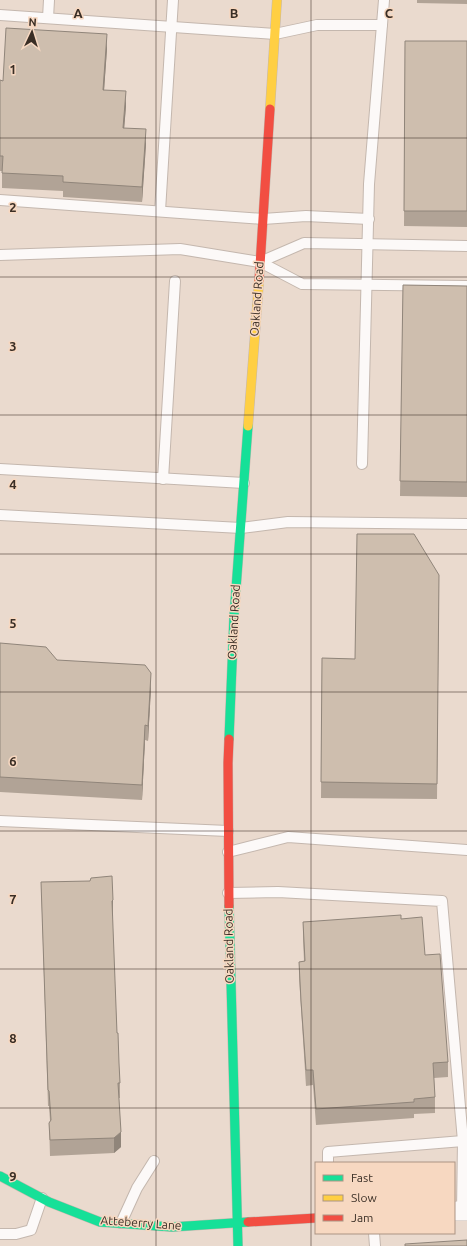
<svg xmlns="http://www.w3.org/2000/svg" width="467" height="1246" font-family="Ubuntu,sans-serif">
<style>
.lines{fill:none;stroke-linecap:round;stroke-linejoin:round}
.lane-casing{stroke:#c4b7ae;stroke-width:12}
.street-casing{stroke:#c4b7ae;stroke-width:20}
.fast-casing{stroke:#c4b7ae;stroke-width:10}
.slow-casing{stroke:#c4b7ae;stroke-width:10}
.jam-casing{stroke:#c4b7ae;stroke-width:10}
.lane{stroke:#fcf9f8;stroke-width:10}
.street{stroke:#fcf9f8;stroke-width:19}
.fast{stroke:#16e098;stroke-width:9}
.slow{stroke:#ffcf43;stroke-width:9}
.jam{stroke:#f24e42;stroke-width:9}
.wall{fill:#b1a396}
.shaded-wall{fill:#90857a}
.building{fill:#cebeae;stroke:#90857a}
.grid{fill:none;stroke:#3a2e25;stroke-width:1;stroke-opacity:0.55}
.labels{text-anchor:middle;stroke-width:3;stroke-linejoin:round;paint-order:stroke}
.street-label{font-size:12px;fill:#3a2e25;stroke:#f7d8c1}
.grid-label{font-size:13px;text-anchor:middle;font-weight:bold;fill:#3a2e25;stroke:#f7d8c1;stroke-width:3;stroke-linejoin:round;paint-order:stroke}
</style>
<rect width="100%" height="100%" fill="#eadace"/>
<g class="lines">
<g class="lane-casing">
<g id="lane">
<polyline points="0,15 275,34 317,25 382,25"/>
<polyline points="48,18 49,0"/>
<polyline points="0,200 263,219 306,216 369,219"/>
<polyline points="160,211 173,0"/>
<polyline points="0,255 180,249 260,262 302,284 467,286"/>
<polyline points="260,262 304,243 467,246"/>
<polyline points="362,464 369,184 384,0"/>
<polyline points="0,469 244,483"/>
<polyline points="163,479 175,281"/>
<polyline points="0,515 241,528 288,522 467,524"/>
<polyline points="0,821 228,831"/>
<polyline points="228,852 288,837 467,850"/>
<polyline points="228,893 278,892 442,901 463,1141 462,1211"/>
<polyline points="328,1163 328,1152 463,1141"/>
<polyline points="121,1223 137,1188 154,1161"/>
<polyline points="374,1233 375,1246"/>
<polyline points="0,1234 16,1234 31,1230 42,1198"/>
</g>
</g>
<g class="street-casing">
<polyline id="street" points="454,1211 467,1211"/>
</g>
<g class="fast-casing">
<g id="fast">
<polyline points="229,739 234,616 248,426"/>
<polyline points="229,906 238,1246"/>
<polyline points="0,1176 49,1202 100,1222 172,1227 248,1222"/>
</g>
</g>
<g class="slow-casing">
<g id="slow">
<polyline points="270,109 277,0"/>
<polyline points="248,426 259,281"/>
</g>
</g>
<g class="jam-casing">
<g id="jam">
<polyline points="259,281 270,109"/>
<polyline points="229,739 228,763 229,906"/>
<polyline points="248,1222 316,1218"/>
</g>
</g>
<use href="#lane" class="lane"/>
<use href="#street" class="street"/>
<use href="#fast" class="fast"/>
<use href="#slow" class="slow"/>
<use href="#jam" class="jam"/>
</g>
<g class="wall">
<polygon points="417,0 467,0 467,4 417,3"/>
<polygon points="405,41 467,41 467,227 404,226"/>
<polygon points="107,49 104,90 126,106 124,128 146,144 142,202 63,197 63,191 2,188 2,171 0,171 0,80 3,81"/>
<polygon points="403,285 467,286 467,497 400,496"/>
<polygon points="439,575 437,799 321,798 322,658 355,659"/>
<polygon points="0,643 57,660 151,688 148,741 145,740 142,800 0,792"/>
<polygon points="41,882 113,915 112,916 117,1033 120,1083 120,1098 119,1098 121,1147 114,1153 50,1156 49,1123 50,1121 49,1106 48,1106"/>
<polygon points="401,919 425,955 448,1062 448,1077 434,1078 435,1097 435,1113 414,1114 414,1118 316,1125 313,1085 306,1086 299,977 299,962 304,961 303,938 303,922"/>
</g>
<g class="shaded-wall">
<polygon points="107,34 107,49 103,105 103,90"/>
<polygon points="126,91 126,106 123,143 123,128"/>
<polygon points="146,129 146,144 142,202 142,187"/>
<polygon points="151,673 151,688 148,741 148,726"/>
<polygon points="145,725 145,740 142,800 142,785"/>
<polygon points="113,900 113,915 112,916 112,901"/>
<polygon points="121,1132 121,1147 114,1153 114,1138"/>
</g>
<g class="building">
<polygon points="6,28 107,34 103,90 126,91 123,128 146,129 142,187 63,182 63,176 2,173 3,156 0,156 0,80 3,81"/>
<polygon points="405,41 467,41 467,211 404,211"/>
<polygon points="403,285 467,286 467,482 400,481"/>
<polygon points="357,534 414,534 439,575 437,784 321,782 322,658 355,659"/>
<polygon points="0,643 46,647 57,660 145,665 151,673 148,726 145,725 142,785 0,777"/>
<polygon points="112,876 113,900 112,901 117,1033 118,1033 119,1063 120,1083 118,1083 121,1132 114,1138 50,1140 49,1123 51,1120 49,1091 48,1090 41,882 90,881 91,878"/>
<polygon points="401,915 401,919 422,917 425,955 440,954 448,1062 433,1063 435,1097 414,1099 414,1102 316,1109 313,1070 306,1070 301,1001 299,962 305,961 303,922"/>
<polygon points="467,1240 467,1246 405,1246 405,1244"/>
</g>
<path class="grid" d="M 156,0 L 156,1246M 311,0 L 311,1246M 0,138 L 467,138M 0,277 L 467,277M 0,415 L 467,415M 0,554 L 467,554M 0,692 L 467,692M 0,831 L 467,831M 0,969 L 467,969M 0,1108 L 467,1108"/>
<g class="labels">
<g class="street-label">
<text transform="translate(257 299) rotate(-86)" y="4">Oakland Road</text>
<text transform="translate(234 622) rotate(-87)" y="4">Oakland Road</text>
<text transform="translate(229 946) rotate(-91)" y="4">Oakland Road</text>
<text transform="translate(141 1223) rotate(4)" y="4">Atteberry Lane</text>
</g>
</g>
<g class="grid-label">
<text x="78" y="18">A</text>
<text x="234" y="18">B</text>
<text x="389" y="18">C</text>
<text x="13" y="74">1</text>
<text x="13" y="212">2</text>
<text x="13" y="351">3</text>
<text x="13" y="489">4</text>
<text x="13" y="628">5</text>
<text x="13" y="766">6</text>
<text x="13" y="904">7</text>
<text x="13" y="1043">8</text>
<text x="13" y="1181">9</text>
</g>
<rect x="315" y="1162" width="140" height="72" fill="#f7d8c1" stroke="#ab9483"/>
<rect x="323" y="1175" width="20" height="6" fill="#16e098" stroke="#ab9483"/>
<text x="351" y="1182" font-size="12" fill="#3a2e25">Fast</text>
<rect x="323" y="1195" width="20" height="6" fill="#ffcf43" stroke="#ab9483"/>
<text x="351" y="1202" font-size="12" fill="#3a2e25">Slow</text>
<rect x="323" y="1215" width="20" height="6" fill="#f24e42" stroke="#ab9483"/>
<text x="351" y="1222" font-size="12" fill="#3a2e25">Jam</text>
<g transform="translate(32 32) rotate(4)" stroke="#f7d8c1" stroke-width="3" paint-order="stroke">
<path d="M0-3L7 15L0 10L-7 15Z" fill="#3a2e25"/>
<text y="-6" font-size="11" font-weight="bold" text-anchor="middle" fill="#3a2e25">N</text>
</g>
</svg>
